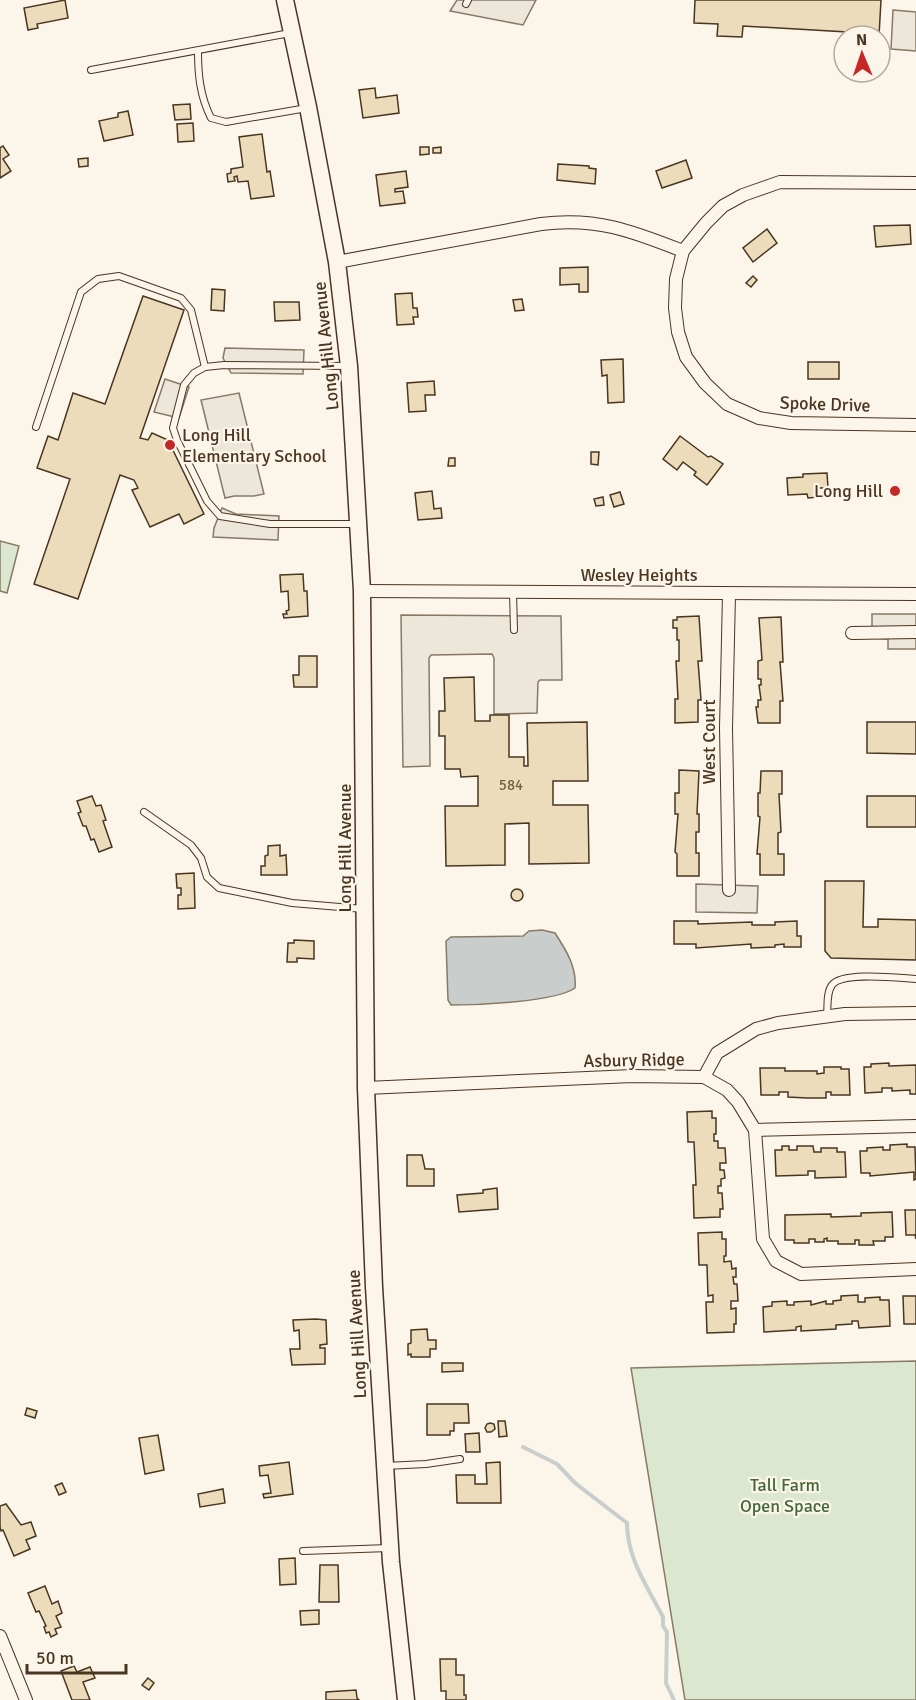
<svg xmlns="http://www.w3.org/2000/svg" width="916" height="1700" font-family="Signika,sans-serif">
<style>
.green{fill:#dce7d0;stroke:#887966;stroke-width:1.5}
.parking{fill:#ede7d9;stroke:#887966;stroke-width:1.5}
.water{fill:#c9cecd;stroke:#887966;stroke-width:1.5}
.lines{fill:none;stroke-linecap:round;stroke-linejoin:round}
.stream{stroke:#c9cecd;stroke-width:4}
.building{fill:#ecdcbc;stroke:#4a3520;stroke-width:1.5}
.lane-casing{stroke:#4a3520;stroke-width:8}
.street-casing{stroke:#4a3520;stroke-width:14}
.secondary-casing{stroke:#4a3520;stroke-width:19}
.lane{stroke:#fbf6e9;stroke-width:6}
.street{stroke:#fbf6e9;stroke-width:12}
.secondary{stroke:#fbf6e9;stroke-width:16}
.poi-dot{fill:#c62828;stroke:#fbf6e9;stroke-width:2}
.labels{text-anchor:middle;stroke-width:4.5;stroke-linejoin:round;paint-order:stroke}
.number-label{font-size:15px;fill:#725f47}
.street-label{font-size:18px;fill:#4a3520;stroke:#fbf6e9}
.poi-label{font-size:18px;fill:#4a3520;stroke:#fbf6e9;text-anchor:start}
.park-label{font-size:18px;fill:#436837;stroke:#fbf6e9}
</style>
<rect width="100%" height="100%" fill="#fbf6e9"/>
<g class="green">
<polygon points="0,541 19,546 7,593 0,591"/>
<polygon points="916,1361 916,1700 685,1700 631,1368"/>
</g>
<g class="parking">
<polygon points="457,0 536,0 523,25 450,11"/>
<polygon points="893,10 916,12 916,51 891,49"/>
<polygon points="225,348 304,350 303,374 231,373 223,358"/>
<polygon points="165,379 189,387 179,418 154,412"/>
<polygon points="239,393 264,494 254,496 234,496 225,498 201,400"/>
<polygon points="222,508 236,514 279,516 278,540 213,537 214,528"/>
<polygon points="872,614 916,614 916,649 888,649 888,639 872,638"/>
<polygon points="401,615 561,616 562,680 540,680 538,682 537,713 494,714 494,658 492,654 431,655 429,658 430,766 403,767"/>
<polygon points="696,884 758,886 757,913 696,912"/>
</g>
<path class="water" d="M 542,930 L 555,933 C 566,950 577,967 575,988 C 555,1002 477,1005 451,1005 L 448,1000 L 446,941 L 451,937 L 523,936 L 529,931 Z"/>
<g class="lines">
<path class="stream" d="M 523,1447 L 557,1464 L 575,1483 L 627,1523 C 627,1558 647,1586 663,1617 L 663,1626 L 667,1632 L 666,1683 L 674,1700"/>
</g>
<g class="building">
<polygon points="65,0 68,18 37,24 38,28 28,30 24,8"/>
<polygon points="695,0 881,0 879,36 846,36 847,32 743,26 742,37 717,36 718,24 694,23"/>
<polygon points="375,88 376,98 397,95 399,113 363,118 359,90"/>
<polygon points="190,104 191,119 175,120 173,105"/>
<polygon points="128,111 133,135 104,141 99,121 118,117 118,113"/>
<polygon points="193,123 194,141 178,142 177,124"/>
<polygon points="262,134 267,172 270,171 274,196 251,199 248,181 238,182 237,176 234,177 235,181 228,182 227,174 231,173 231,169 243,167 239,137"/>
<polygon points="3,146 9,155 3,159 11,171 0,178 0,148"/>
<polygon points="420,147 429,147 429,154 420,155"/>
<polygon points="441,147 441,153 433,153 433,148"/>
<polygon points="88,158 88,166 79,167 78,159"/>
<polygon points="686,160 692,178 662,188 656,171"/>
<polygon points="558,164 589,166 589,168 596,169 595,184 557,180"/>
<polygon points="406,171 408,187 395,189 395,192 403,191 405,203 380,206 376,175"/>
<polygon points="910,225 911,244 876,247 874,226"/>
<polygon points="767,229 777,243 753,262 743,248"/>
<polygon points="588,267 588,292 579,292 579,284 560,285 560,268"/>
<polygon points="753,276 757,280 751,287 746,283"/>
<polygon points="212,289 225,290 224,311 211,310"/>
<polygon points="412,293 413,308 417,308 418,317 413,317 414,324 397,325 395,294"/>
<polygon points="143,296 184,310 140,438 148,440 152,433 168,440 204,514 184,524 179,514 150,527 132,490 138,488 134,480 120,475 78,599 34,584 70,479 37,468 48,436 58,440 73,393 105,404"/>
<polygon points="522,299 524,310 515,311 513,300"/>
<polygon points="274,302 299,302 300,320 275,321"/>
<polygon points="623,359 624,402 608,403 607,375 602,376 601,360"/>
<rect x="808" y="362" width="31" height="17"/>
<polygon points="434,381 435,395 425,395 426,411 409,412 407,383"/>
<polygon points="680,436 708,457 711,456 723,464 707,485 694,475 696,472 683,462 677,470 663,459"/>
<polygon points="591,452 599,452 598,465 591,464"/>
<polygon points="449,458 455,458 455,466 448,466"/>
<polygon points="827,473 828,488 817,488 818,497 808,498 807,494 788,495 787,478 803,477 803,474"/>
<polygon points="432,491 434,509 441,508 442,518 418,520 415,493"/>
<polygon points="620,492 624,504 614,507 610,495"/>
<polygon points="603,497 604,505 596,506 594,499"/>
<polygon points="303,574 304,591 307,591 308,616 284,618 283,614 287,614 286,611 289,610 288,591 281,592 280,575"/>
<polygon points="699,616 702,661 698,661 701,700 698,700 698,722 675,723 675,699 678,699 676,661 679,661 679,640 677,640 677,628 673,628 673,620 677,620 677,617"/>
<polygon points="781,617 783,662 780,662 783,701 780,701 780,723 758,723 756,707 758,707 758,700 761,700 759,685 761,685 761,679 758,679 758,661 762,660 759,618"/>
<polygon points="299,656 317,656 317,687 294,687 293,675 299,675"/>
<polygon points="474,677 475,721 490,721 490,715 509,715 509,757 524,757 524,766 528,766 527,723 587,722 588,781 553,781 553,805 588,805 589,863 529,864 529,823 505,824 505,865 446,866 445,806 478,806 478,776 461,777 460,769 445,769 445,736 439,736 439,711 445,711 444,678"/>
<polygon points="867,722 916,722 916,754 867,753"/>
<polygon points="679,770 699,771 697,814 699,814 699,832 696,832 696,853 699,853 699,876 677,876 677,854 675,852 678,814 675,814 675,793 679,793"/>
<polygon points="761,771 782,771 782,794 779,794 781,832 778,833 778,854 784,854 784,875 760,875 760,854 757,854 760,817 758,816 758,793 760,793"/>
<polygon points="92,796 96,806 101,805 106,820 103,821 112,847 99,852 94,839 91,840 86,826 83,826 78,813 81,812 77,801"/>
<rect x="867" y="796" width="49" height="31"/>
<polygon points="280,845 280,856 286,855 287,875 261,875 261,866 265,866 265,856 268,855 268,846"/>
<polygon points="194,873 195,908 178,909 178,895 181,895 181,888 177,888 176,874"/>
<polygon points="825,881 864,881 863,927 878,927 878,919 916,920 916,960 831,958 825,951"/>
<circle cx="517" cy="895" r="6"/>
<polygon points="674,921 698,921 698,924 752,922 752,925 775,925 775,922 797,921 797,936 801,936 801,947 784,947 784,944 775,945 775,947 751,948 751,944 696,948 696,944 674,944"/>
<polygon points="294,940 314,941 314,959 297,958 297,962 287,962 288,943 294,943"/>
<polygon points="889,1063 889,1066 916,1065 916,1094 910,1094 910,1090 892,1091 892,1088 882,1088 882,1092 865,1093 864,1067 871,1067 871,1064"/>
<polygon points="824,1067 841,1067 841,1069 849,1069 850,1095 831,1095 831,1092 826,1092 826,1098 807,1098 788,1097 788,1092 779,1092 779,1095 761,1095 760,1068 785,1068 785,1071 817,1071 817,1074 824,1073"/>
<polygon points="712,1111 712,1118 716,1118 716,1134 714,1134 714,1141 718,1141 718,1148 725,1148 726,1163 720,1163 720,1170 724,1170 725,1178 721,1179 721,1186 718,1186 718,1193 722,1193 723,1209 720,1209 720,1217 694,1218 693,1185 696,1185 694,1142 688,1142 687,1112"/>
<polygon points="907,1144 907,1147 915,1147 916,1179 914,1180 914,1172 870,1176 870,1173 861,1173 860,1151 867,1151 867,1148 883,1147 883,1150 890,1150 890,1145"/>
<polygon points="782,1146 789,1146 789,1150 797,1150 797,1146 813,1146 814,1152 821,1152 821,1148 837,1148 837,1152 845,1152 846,1177 815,1178 815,1171 808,1171 808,1175 776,1176 775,1150 782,1150"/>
<polygon points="407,1155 422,1155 425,1169 434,1169 434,1186 407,1186"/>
<polygon points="497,1188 498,1209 459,1212 457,1195 483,1193 483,1190"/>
<polygon points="905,1210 916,1210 916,1239 915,1235 906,1235"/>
<polygon points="892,1212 893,1237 885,1237 885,1241 873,1241 874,1245 859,1245 859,1240 855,1240 855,1244 838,1244 838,1241 827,1241 827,1238 824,1239 824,1242 815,1242 815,1239 809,1239 809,1243 794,1243 794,1240 785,1240 785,1215 831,1214 831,1217 861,1216 861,1213"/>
<polygon points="722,1232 722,1239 726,1239 726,1256 724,1256 724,1262 731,1261 732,1269 736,1268 736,1277 733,1277 734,1284 737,1284 738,1301 731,1301 731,1309 736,1308 736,1324 734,1324 734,1332 707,1333 706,1302 713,1302 713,1295 708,1296 707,1265 699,1265 698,1233"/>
<polygon points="858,1295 858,1302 865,1302 865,1298 880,1297 880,1300 889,1300 890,1326 859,1328 858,1321 852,1321 852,1324 836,1325 836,1329 801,1331 801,1326 796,1327 796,1330 764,1332 763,1307 772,1306 772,1302 787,1301 787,1305 794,1305 794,1302 811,1301 811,1305 826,1301 826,1304 833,1304 833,1301 841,1300 841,1296"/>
<polygon points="903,1296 916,1296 916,1324 904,1324"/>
<polygon points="316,1319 326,1320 327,1344 320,1345 320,1348 325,1348 325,1364 292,1365 290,1349 300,1349 299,1330 294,1331 293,1320"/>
<polygon points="427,1329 428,1340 436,1340 436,1349 430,1349 430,1357 411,1357 411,1354 408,1355 408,1344 411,1343 411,1330"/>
<polygon points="442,1363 463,1363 463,1371 442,1372"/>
<polygon points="427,1404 468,1404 469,1423 454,1423 454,1431 450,1431 450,1435 427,1435"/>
<polygon points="27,1408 37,1411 35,1418 25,1415"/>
<polygon points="498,1421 505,1421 507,1436 499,1437"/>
<polygon points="490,1423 494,1424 495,1429 491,1432 487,1432 485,1428 487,1424"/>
<polygon points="479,1433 480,1452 466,1452 465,1434"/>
<polygon points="158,1435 164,1470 145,1474 139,1438"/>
<polygon points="289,1462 293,1494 264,1498 263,1494 271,1493 268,1475 260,1476 259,1466"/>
<polygon points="500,1462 501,1503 457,1503 456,1475 475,1475 475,1484 487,1484 486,1463"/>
<polygon points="62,1483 66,1492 59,1495 55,1486"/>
<polygon points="223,1489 225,1503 200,1507 198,1494"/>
<polygon points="6,1504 21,1525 31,1522 36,1536 26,1540 30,1549 14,1556 3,1530 1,1531 0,1527 0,1506"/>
<polygon points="295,1558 296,1584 280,1585 279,1559"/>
<polygon points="320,1565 338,1565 339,1602 319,1602"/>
<polygon points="45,1586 52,1604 58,1601 62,1613 56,1616 61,1627 55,1629 57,1634 51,1637 49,1632 46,1633 44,1627 46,1626 39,1611 36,1612 28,1593"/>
<polygon points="319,1610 319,1624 301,1625 300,1611"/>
<polygon points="440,1659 456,1659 456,1675 464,1675 464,1695 466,1695 466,1700 446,1700 446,1691 441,1691"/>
<polygon points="74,1666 77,1672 90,1667 95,1678 83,1682 90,1700 72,1700 61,1671"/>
<polygon points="148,1678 154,1683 149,1690 142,1685"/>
<polygon points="356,1690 357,1698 359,1700 326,1700 326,1692"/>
</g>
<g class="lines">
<g class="lane-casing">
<g id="lane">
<polyline points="466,4 468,0"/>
<path d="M 198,51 C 198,75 200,96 211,118 L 226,122 L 307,108"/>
<polyline points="91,70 290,33"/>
<polyline points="349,366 224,365 205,367 194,373 184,385 173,428 177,440 207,501 220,516 270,524 358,524"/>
<polyline points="36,427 81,292 98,279 119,276 181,298 191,310 205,367"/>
<polyline points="513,592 514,630"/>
<polyline points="144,812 191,845 201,858 207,877 219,888 292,903 364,909"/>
<path d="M 827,1017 C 828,1007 826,993 832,985 C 842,971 899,978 916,979"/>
<polyline points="385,1466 426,1464 460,1459"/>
<polyline points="303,1551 389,1548"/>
</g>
</g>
<g class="street-casing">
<g id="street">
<polyline points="916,183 780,182 743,195 723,206 706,223 683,251 676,279 675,308 678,332 686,357 705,383 727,404 759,418 791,423 916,425"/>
<path d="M 337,262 L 541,224 C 597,217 632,231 683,251"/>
<polyline points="362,591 916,594"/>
<polyline points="729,594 726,728 729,890"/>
<polyline points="852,633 916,632"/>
<polyline points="704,1077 727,1090 738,1102 755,1130 763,1239 776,1261 801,1274 916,1269"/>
<polyline points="366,1088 632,1076 704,1077 717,1053 756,1029 778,1023 845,1014 916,1013"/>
<polyline points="755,1130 916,1126"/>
<polyline points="0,1636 26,1700"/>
</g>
</g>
<g class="secondary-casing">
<polyline id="secondary" points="285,0 308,107 337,262 349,366 362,591 366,1088 374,1287 391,1562 406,1700"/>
</g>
<use href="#lane" class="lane"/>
<use href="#street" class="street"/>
<use href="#secondary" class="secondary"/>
</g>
<g class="poi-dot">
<circle cx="170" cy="445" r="6"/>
<circle cx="895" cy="491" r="6"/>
</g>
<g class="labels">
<g class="number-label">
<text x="511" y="790">584</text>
</g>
<g class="street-label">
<text transform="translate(326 346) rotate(-96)" y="6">Long Hill Avenue</text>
<text transform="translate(825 404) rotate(2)" y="6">Spoke Drive</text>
<text x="639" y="581">Wesley Heights</text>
<text transform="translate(709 742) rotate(-90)" y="6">West Court</text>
<text transform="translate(345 848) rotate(-90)" y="6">Long Hill Avenue</text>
<text transform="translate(634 1060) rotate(-1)" y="6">Asbury Ridge</text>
<text transform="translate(357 1334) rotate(-93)" y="6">Long Hill Avenue</text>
</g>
<g class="poi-label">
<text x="182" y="441">Long Hill<tspan x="182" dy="21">Elementary School</tspan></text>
<text x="883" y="497" text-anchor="end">Long Hill</text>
</g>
<g class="park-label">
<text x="785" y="1491">Tall Farm<tspan x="785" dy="21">Open Space</tspan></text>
</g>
</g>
<g transform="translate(862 54) rotate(358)"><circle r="28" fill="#fbf6e9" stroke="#b4a999" stroke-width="1.5"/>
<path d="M0-4.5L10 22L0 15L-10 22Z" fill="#c62828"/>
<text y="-9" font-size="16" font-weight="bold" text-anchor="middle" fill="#4a3520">N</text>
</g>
<path d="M27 1664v9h99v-9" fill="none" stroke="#4a3520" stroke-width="3"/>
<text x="36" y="1664" font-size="18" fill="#4a3520" stroke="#fbf6e9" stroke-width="4.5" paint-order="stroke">50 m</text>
</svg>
